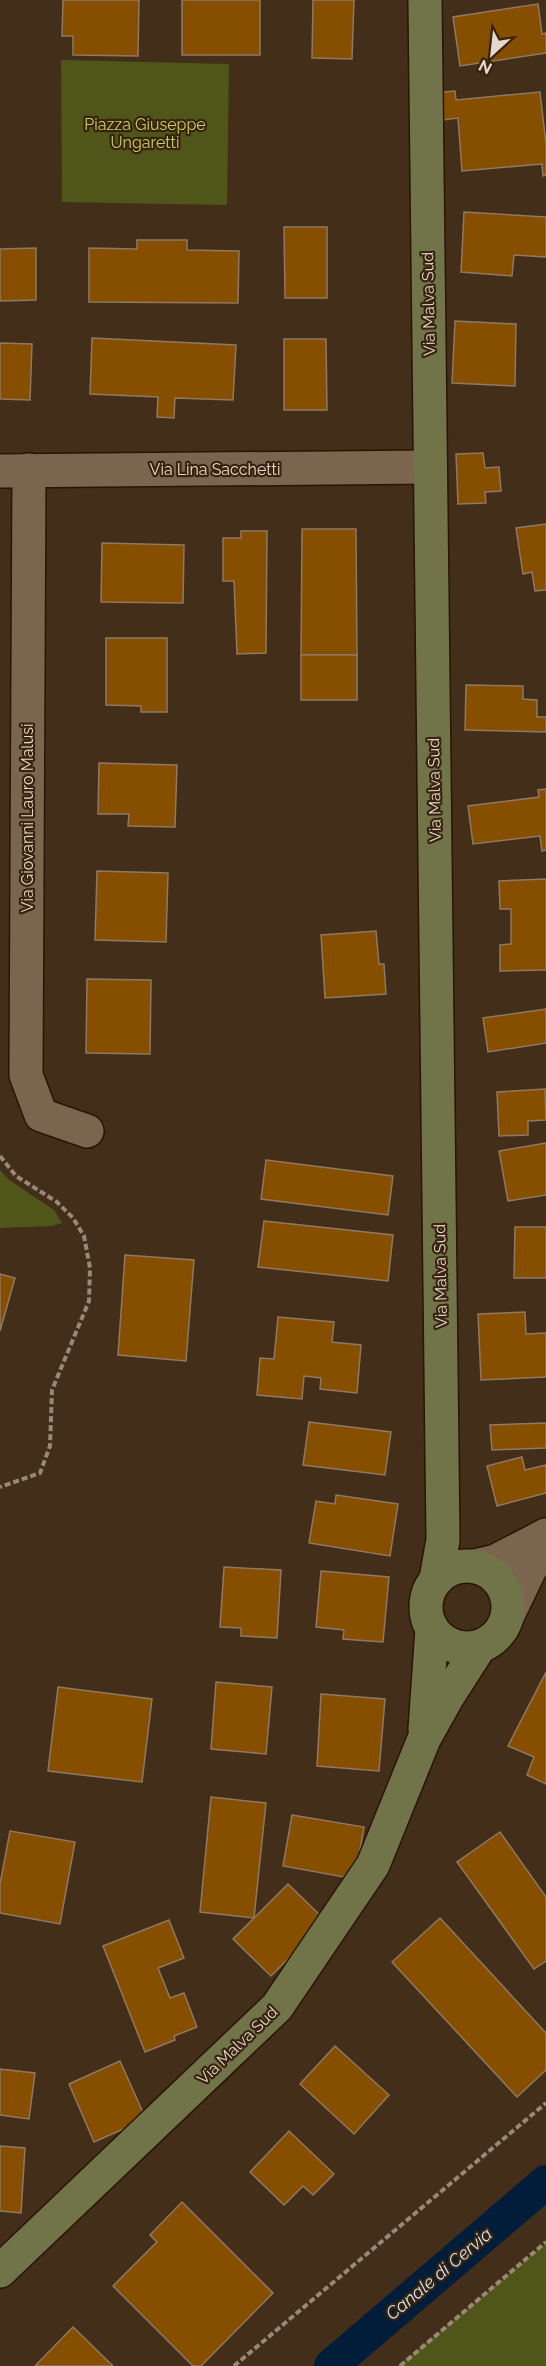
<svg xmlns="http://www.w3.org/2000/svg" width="546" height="2366" font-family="Raleway,sans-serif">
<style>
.green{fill:#505619}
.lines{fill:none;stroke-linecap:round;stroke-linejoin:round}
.canal{stroke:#021d3a;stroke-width:34}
.building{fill:#864f00;stroke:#907861;stroke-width:1.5}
.street-casing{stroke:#291602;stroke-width:36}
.secondary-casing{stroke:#291602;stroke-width:36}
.path{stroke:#998777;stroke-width:4;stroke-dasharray:6 3;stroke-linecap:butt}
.street{stroke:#7c654f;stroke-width:33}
.secondary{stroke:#717448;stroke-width:33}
.labels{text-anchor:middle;stroke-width:4.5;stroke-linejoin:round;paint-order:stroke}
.park-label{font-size:16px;fill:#c4d060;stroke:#38240f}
.street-label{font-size:16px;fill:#e6d8cc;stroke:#38240f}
.water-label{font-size:18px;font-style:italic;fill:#d1e0f0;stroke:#38240f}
</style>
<rect width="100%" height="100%" fill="#432e19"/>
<g class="green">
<polygon points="61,60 229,64 227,205 62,202"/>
<polygon points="0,1170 9,1180 54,1210 62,1223 52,1226 0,1228"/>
<polygon points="546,2243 546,2366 398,2366"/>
</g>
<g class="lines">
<polyline class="canal" points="331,2366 546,2182"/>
</g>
<g class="building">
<polygon points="63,0 139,0 138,56 73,55 73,36 62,36"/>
<rect x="182" y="0" width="78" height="55"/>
<polygon points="313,0 354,0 352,59 312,58"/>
<polygon points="538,4 542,34 546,33 546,53 460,66 453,17"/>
<polygon points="455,91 456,100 540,92 546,144 546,175 543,176 542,164 462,171 458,118 435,121 433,93"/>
<polygon points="464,212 546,217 546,257 514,255 512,276 461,272"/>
<polygon points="284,227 327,227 327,298 285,298"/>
<polygon points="137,240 187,240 187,250 239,251 238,303 89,302 89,248 137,249"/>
<polygon points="36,248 36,300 0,301 0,249"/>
<polygon points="455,321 516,324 515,386 452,383"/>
<polygon points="92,338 236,345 233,400 175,398 174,418 157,417 158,397 90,394"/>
<polygon points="284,339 326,339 327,410 284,410"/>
<polygon points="0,343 32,344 30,400 0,399"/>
<polygon points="483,453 485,468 499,467 501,491 485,492 486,503 458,504 456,454"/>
<polygon points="546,524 546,590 535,591 532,572 523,574 516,528"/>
<polygon points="302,529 356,529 357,655 301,655"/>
<polygon points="241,531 267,531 266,653 237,654 234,581 223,581 223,538 241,538"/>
<polygon points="102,543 184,545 183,603 101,602"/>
<polygon points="106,638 167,638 167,712 141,712 141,706 106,705"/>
<rect x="301" y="655" width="56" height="45"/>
<polygon points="466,685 523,686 523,699 537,700 537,717 546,717 546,732 465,730"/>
<polygon points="99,763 177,765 175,827 128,826 129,814 98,814"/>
<polygon points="546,789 546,850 542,851 540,836 473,844 468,806 539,797 538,790"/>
<polygon points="97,871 168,873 166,942 95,940"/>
<polygon points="546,879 546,970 500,971 500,945 511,944 511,909 500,909 499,881"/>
<polygon points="376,931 379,964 384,964 386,994 325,998 321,935"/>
<polygon points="87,979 151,980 150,1054 86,1053"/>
<polygon points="546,1009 546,1043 488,1052 483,1018"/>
<polygon points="545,1089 546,1120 528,1121 528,1135 499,1136 497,1092"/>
<polygon points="546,1143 546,1195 508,1201 499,1151"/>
<polygon points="266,1160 393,1176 388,1215 261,1199"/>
<polygon points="264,1221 393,1235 388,1281 258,1267"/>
<polygon points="515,1227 546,1227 546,1278 514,1278"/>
<polygon points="125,1255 194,1260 186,1361 118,1355"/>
<polygon points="0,1274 15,1278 0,1331"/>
<polygon points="525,1312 526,1334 546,1333 546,1377 481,1380 478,1314"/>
<polygon points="278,1317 334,1322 332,1342 361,1345 357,1393 320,1389 321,1378 304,1376 302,1399 257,1395 260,1358 274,1359"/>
<polygon points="309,1422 391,1432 385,1475 303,1465"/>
<polygon points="546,1423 546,1448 492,1450 490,1425"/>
<polygon points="522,1457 525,1470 546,1465 546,1493 497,1506 487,1466"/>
<polygon points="336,1495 398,1504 390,1556 309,1543 316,1501 335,1504"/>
<polygon points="224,1567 281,1570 277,1638 241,1636 241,1628 220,1627"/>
<polygon points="321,1571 389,1577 383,1642 343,1639 344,1630 316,1627"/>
<polygon points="546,1672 546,1784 527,1775 534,1757 508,1746"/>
<polygon points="216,1682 272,1687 266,1754 211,1749"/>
<polygon points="58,1687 152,1699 142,1782 48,1771"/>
<polygon points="321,1694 385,1699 379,1771 317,1766"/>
<polygon points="211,1797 266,1803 254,1918 200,1912"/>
<polygon points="292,1815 364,1827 355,1879 283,1866"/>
<polygon points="10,1831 75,1842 60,1924 0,1913 0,1884"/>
<polygon points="500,1832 546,1897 546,1961 534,1969 457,1862"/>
<polygon points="288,1884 326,1921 271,1976 233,1939"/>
<polygon points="440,1918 546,2033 546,2070 517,2097 392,1962"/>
<polygon points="169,1920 184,1958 158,1968 170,1998 184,1993 197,2027 174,2036 175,2040 145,2052 103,1946"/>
<polygon points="335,2046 389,2095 354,2134 300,2084"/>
<polygon points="120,2061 146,2119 94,2142 69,2084"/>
<polygon points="0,2069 35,2073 29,2119 0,2115"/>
<polygon points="289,2131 334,2174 313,2195 303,2186 284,2205 250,2172"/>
<polygon points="0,2146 25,2148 21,2213 0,2211"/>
<polygon points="182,2202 273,2293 201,2366 193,2366 113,2286 157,2242 150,2235"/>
<polygon points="73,2327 113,2366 35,2366"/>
</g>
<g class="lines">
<g class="street-casing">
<g id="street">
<polyline points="29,470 26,1075 41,1115 87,1131"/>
<polyline points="0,471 430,467"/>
<polyline points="474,1566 496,1561 546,1535"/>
<polyline points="507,1617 530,1569 546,1546"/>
</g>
</g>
<g class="secondary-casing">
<g id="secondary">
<polyline points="425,0 443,1540 436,1579"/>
<circle cx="467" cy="1607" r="41"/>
<polyline points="425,1729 432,1629"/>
<polyline points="0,2271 277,2007 373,1865 424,1739 448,1696 480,1646"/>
</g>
</g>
<g class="path">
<polyline points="0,1156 16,1176 57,1202 73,1218 84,1236 90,1268 89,1301 52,1390 50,1446 40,1473 0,1487"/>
<polyline points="234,2366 546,2103"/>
<polyline points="400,2366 546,2242"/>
</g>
<use href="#street" class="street"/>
<use href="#secondary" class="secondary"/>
</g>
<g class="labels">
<g class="park-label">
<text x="145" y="130">Piazza Giuseppe<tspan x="145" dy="18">Ungaretti</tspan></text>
</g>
<g class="street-label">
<text transform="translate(428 304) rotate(-91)" y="6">Via Malva Sud</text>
<text x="215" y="475">Via Lina Sacchetti</text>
<text transform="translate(434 790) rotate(-91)" y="6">Via Malva Sud</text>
<text transform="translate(27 818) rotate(-90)" y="6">Via Giovanni Lauro Malusi</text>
<text transform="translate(440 1276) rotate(-91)" y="6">Via Malva Sud</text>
<text transform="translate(237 2045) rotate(-44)" y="6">Via Malva Sud</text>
</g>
<g class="water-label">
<text transform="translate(439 2274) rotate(-40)" y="6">Canale di Cervia</text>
</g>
</g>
<g transform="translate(492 54) rotate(207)" stroke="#38240f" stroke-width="4.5" paint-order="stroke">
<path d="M0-4.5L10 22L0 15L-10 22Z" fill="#e6d8cc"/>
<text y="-9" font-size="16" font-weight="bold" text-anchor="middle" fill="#e6d8cc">N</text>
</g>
</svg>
